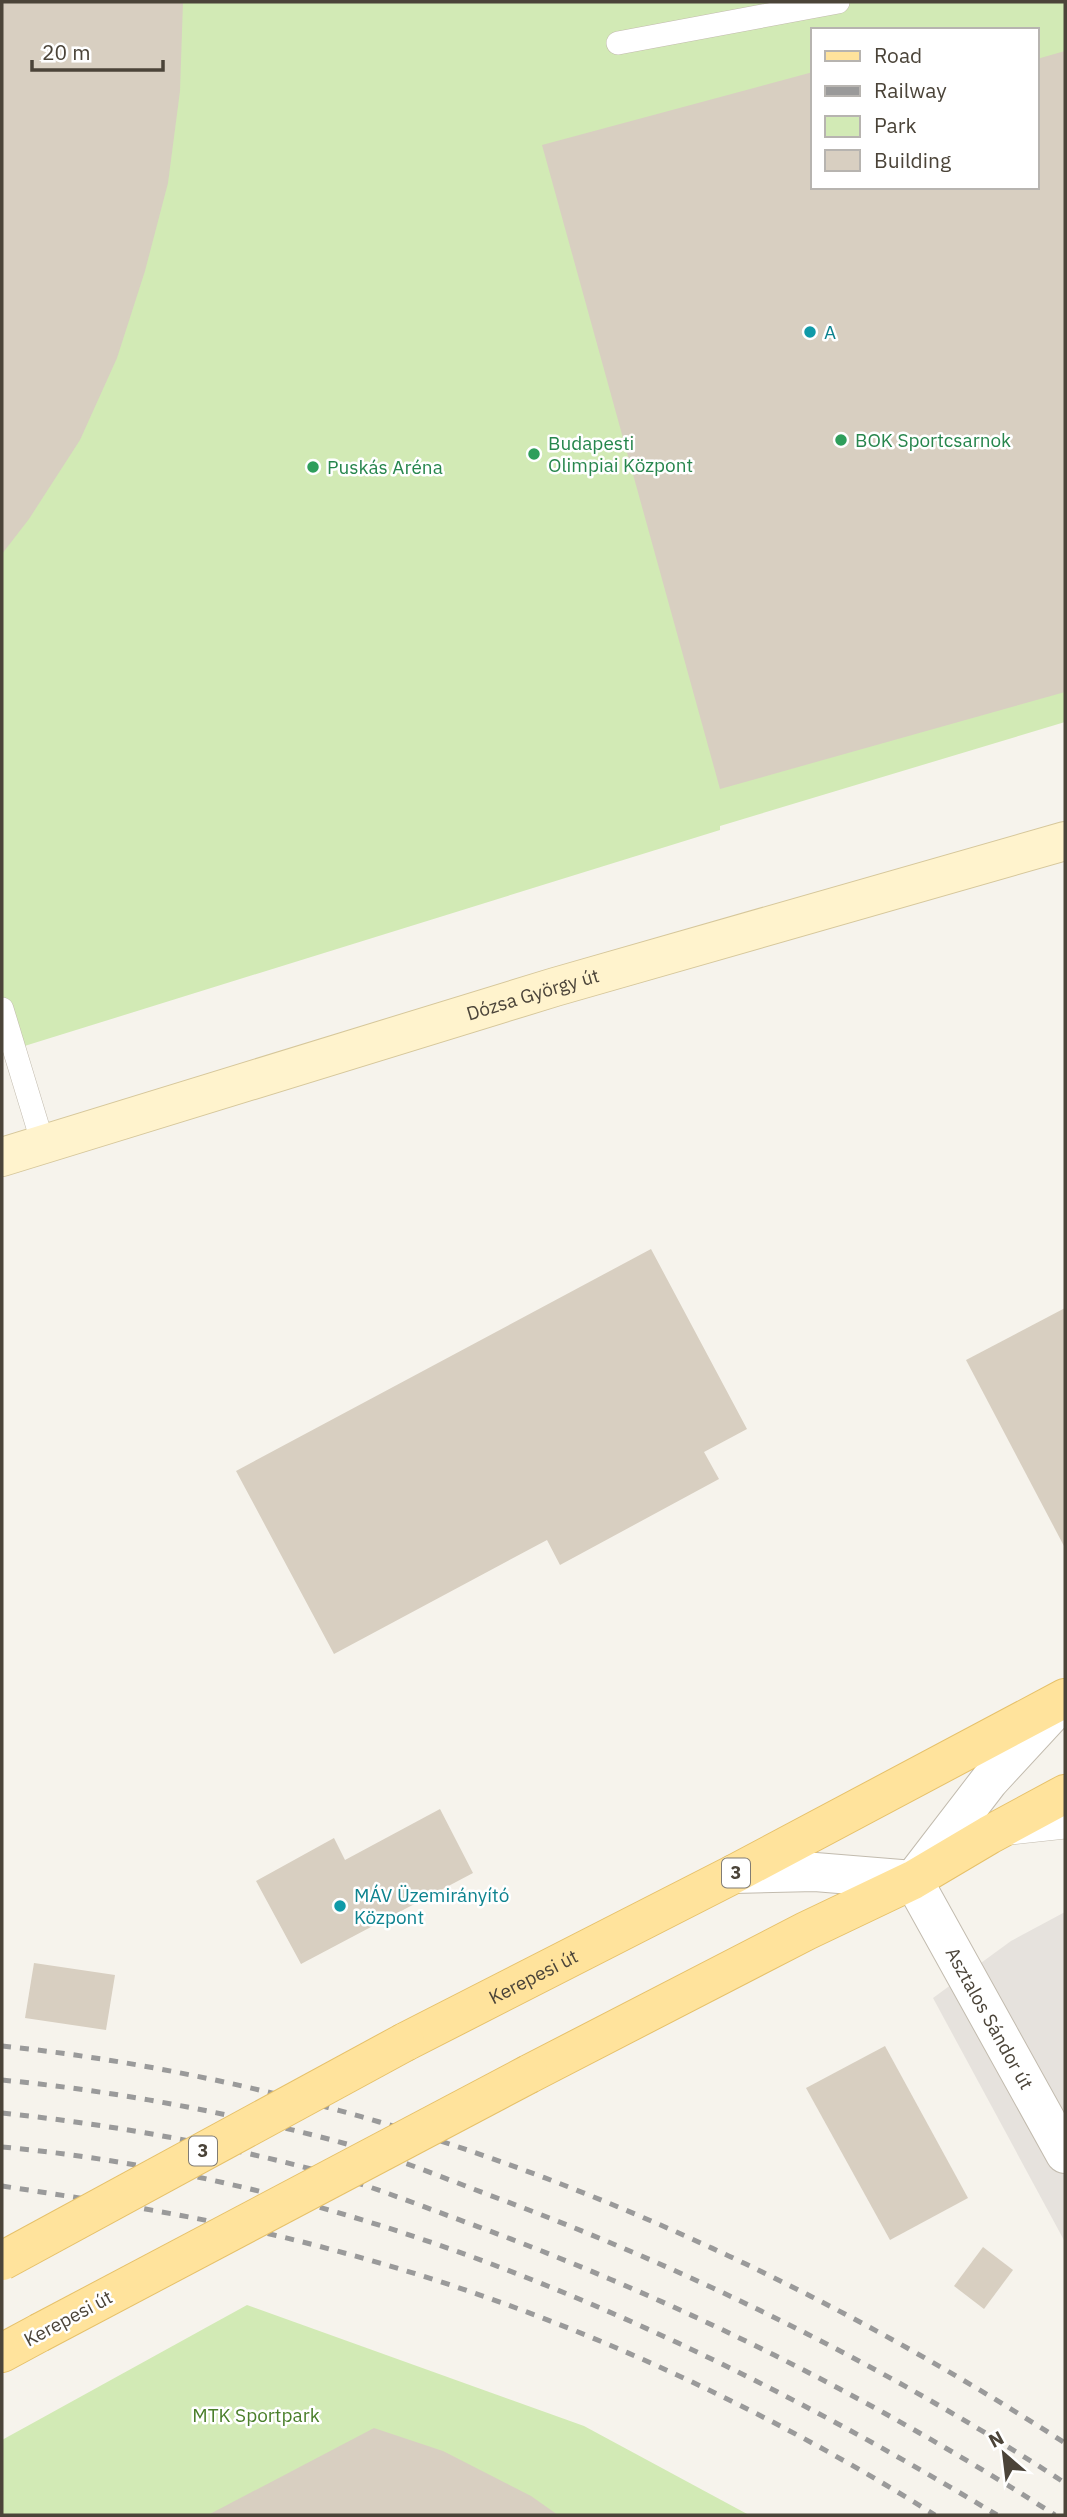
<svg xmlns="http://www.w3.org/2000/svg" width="1067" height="2517" font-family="'IBM Plex Sans',sans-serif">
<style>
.industrial{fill:#e6e2dd}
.green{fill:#d2eab5;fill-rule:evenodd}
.building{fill:#d8cfc1}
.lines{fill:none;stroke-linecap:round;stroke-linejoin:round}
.service-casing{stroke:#c2bbae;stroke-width:24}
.minor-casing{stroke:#c2bbae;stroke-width:40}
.secondary-casing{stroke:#d6c79b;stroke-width:40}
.primary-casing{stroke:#e6c16a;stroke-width:40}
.service{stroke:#fff;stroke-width:23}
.minor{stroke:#fff;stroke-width:38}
.secondary{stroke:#fff3cd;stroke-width:38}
.primary{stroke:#ffe39c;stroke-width:38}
.rail{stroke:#9a9a9a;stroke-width:5;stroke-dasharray:9 9;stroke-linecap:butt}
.primary-bridge-casing{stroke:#e6c16a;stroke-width:40;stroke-linecap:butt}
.primary-bridge{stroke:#ffe39c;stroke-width:38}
.culture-dot{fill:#0f9aa8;stroke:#fff;stroke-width:2.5}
.leisure-dot{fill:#2e9e5b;stroke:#fff;stroke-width:2.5}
.labels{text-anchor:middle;stroke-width:5;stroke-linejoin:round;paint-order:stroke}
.shield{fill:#fff;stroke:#817c74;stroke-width:2}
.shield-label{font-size:18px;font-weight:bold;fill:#4b4439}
.culture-label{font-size:19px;fill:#0d838f;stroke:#fff;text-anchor:start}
.leisure-label{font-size:19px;fill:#27864d;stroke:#fff;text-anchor:start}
.street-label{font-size:19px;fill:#4b4439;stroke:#fff}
.park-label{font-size:19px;fill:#4a7f2a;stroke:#fff}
</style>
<rect width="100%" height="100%" fill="#f6f3ec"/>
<polygon class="industrial" points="1065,1912 1065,2242 933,1998 1011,1941"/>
<g class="green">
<path d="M 2,2 L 1065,2 L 1065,722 L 720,826 L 720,830 L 2,1053 ZM 813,30 L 1037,30 L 1037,187 L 813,187 Z"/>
<polygon points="247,2305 584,2426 749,2515 2,2515 2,2440"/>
</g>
<g class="building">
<polygon points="2,2 183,2 180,91 168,183 145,271 117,358 80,440 29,519 2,554"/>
<polygon points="1065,51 1065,692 720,789 542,145 813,72 813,187 1037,187 1037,59"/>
<polygon points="651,1249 747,1429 704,1452 719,1479 560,1565 547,1540 334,1654 236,1471"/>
<polygon points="1065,1308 1065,1548 966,1360"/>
<polygon points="440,1809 473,1873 301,1964 256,1881 334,1838 345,1860"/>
<polygon points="34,1963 115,1975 106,2030 25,2018"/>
<polygon points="885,2046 968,2198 890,2240 806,2088"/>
<polygon points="983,2247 1013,2270 984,2309 954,2286"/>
<polygon points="374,2428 443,2451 531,2496 558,2515 208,2515"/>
</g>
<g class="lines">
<g class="service-casing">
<g id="service">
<polyline points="618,43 838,2"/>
<polyline points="2,1009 43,1144"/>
<polyline points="1010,1833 1065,1827"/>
</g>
</g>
<g class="minor-casing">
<g id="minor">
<polyline points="734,1874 815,1872 913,1880 989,1781 1061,1703"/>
<path id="s1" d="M 913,1880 L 1065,2154"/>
</g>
</g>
<g class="secondary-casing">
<g id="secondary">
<path id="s2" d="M 2,1157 L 555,987 L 1065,841"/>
</g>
</g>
<g class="primary-casing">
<g id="primary">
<path id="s3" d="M 405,2042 L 734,1874 L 1065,1698"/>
<polyline points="529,2074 806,1931 913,1880 989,1835 1065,1794"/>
<polyline points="2,2353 39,2333"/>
</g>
</g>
<use href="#service" class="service"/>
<use href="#minor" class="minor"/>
<use href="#secondary" class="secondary"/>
<use href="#primary" class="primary"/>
<g class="rail">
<path d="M 2,2046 C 383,2086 745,2237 1065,2443"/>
<path d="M 2,2080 C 115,2091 226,2112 336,2141 C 388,2155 439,2176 489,2195 C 690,2269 886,2366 1065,2483"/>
<path d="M 2,2113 C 106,2124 209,2142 311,2169 C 364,2183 416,2204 468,2223 C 674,2298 871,2397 1055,2515"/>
<path d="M 2,2147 C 358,2180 694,2332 997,2515"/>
<path d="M 2,2186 C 113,2203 224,2220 333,2250 C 545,2306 750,2399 935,2515"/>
</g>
<g class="primary-bridge-casing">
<g id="primary-bridge">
<polyline points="2,2261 405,2042"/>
<polyline points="39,2333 529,2074"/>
</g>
</g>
<use href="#primary-bridge" class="primary-bridge"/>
</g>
<g class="culture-dot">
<circle cx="810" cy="332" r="7"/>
<circle cx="340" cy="1906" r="7"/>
</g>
<g class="leisure-dot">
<circle cx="841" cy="440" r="7"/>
<circle cx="534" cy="454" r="7"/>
<circle cx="313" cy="467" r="7"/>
</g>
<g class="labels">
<g class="shield">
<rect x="722" y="1858.5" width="28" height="29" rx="5"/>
<rect x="189" y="2136.5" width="28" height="29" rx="5"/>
</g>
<g class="shield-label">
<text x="736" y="1879">3</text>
<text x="203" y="2157">3</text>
</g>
<g class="culture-label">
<text x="824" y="339">A</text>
<text x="354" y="1902">MÁV Üzemirányító<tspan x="354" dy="22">Központ</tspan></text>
</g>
<g class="leisure-label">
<text x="855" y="447">BOK Sportcsarnok</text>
<text x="548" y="450">Budapesti<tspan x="548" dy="22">Olimpiai Központ</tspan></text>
<text x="327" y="474">Puskás Aréna</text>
</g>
<g class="street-label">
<text dy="7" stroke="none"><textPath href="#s2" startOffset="555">Dózsa György út</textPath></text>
<text dy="7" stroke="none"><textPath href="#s3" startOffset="144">Kerepesi út</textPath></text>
<text dy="7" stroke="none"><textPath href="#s1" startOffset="158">Asztalos Sándor út</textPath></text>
<text transform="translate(68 2318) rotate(-28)" y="7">Kerepesi út</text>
</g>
<g class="park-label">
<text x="256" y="2422">MTK Sportpark</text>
</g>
</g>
<rect width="1067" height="2517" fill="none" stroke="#4b4439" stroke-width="7"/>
<rect x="811" y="28" width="228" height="161" fill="#ffffff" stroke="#b7b4b0" stroke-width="2"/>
<rect x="825" y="51" width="35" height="10" fill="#ffe39c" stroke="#b7b4b0" stroke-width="2"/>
<text x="874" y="63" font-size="21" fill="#4b4439">Road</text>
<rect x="825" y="86" width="35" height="10" fill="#9a9a9a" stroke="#b7b4b0" stroke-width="2"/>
<text x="874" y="98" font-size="21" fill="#4b4439">Railway</text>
<rect x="825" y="116" width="35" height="21" fill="#d2eab5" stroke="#b7b4b0" stroke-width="2"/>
<text x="874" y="133" font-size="21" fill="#4b4439">Park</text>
<rect x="825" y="150" width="35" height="21" fill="#d8cfc1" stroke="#b7b4b0" stroke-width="2"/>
<text x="874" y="168" font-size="21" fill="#4b4439">Building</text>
<g transform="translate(1004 2454) rotate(332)" stroke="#ffffff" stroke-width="5" paint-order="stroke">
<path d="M0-5L12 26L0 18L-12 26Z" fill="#4b4439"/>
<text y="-10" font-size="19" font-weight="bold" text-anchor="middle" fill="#4b4439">N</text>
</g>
<path d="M32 60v10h131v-10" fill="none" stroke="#4b4439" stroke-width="3.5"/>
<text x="42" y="60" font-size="21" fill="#4b4439" stroke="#ffffff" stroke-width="5" paint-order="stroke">20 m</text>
</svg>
